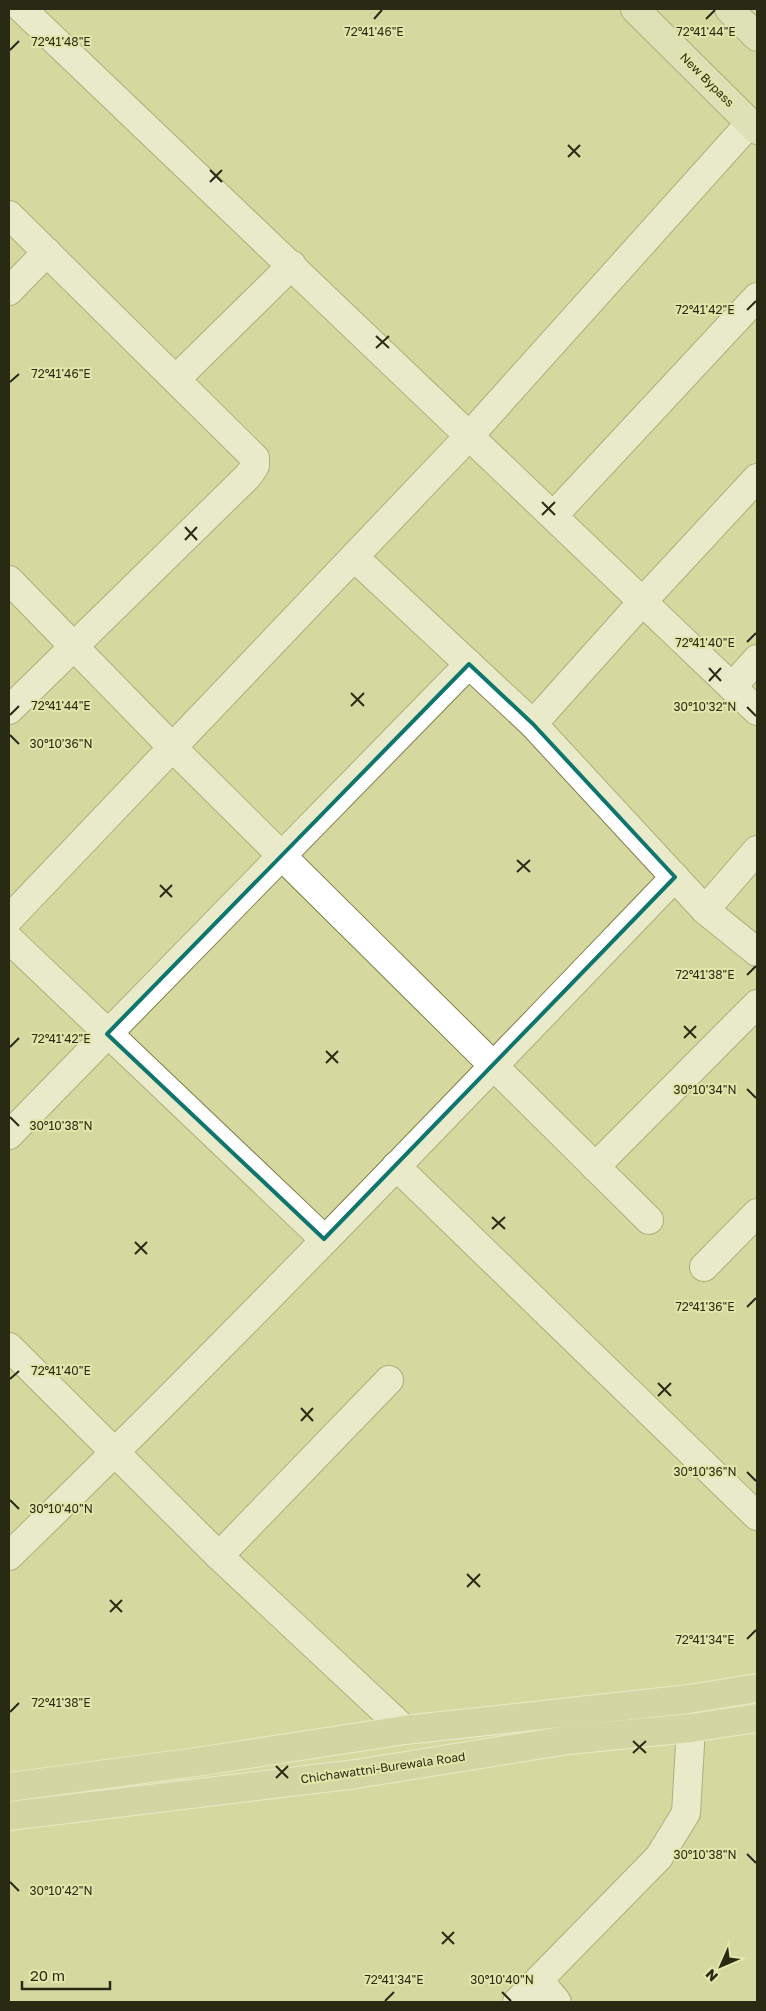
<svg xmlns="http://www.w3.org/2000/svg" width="766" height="2011" font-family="'Golos Text',sans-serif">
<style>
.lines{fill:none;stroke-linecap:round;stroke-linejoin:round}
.street-casing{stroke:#7e7f49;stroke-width:30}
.secondary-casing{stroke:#7e7f49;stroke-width:30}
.primary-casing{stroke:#fff;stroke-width:30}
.street{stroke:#fff;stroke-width:28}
.secondary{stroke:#e8e9d3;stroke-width:28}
.primary{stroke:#d1d3a7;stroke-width:28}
.marked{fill:none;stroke:#0f766e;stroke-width:4;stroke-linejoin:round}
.ticks{fill:none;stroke:#292a13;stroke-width:2}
.labels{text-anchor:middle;stroke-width:4;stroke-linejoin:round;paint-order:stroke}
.street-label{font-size:12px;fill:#292a13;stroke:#e3e6ab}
.ticks-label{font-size:12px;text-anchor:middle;fill:#292a13;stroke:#e3e6ab;stroke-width:4;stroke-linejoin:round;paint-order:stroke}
</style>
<rect width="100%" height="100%" fill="#d6d99f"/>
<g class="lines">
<g class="street-casing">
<g id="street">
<polyline points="22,9 757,711"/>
<polyline points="9,215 255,458 255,466 248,476 9,710"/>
<polyline points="9,291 47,252"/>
<polyline points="176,379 292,265"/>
<polyline points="554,515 757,297"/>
<polyline points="354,557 533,724 705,910 757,952"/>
<polyline points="9,580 172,747 649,1220"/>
<polyline points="732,687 757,659"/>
<polyline points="533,724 643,601 757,478"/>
<polyline points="705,910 757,850"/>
<polyline points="9,919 470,435 750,123"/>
<polyline points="9,939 324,1239"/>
<polyline points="9,1135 469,664"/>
<polyline points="396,1166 757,1516"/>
<polyline points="595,1167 757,1004"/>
<polyline points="704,1267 757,1213"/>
<polyline points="9,1347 219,1556 405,1730"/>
<path d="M 9,1556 C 237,1335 455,1106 675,877"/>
<polyline points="219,1556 389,1380"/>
<polyline points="539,1980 557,2002"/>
<polyline points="517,2002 659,1857 686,1813 691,1728"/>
</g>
</g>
<g class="secondary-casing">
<g id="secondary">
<polyline points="635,9 757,130"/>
<polyline points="729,9 757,37"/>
</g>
</g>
<g class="primary-casing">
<g id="primary">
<polyline points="9,1787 196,1762 405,1730 689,1699 757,1688"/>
<polyline points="9,1816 356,1774 568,1740 691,1728 757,1718"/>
</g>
</g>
<use href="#street" class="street"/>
<use href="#secondary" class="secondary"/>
<use href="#primary" class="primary"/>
</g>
<path d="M0 0H766V2011H0ZM 469,664 L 533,724 L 675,877 L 324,1239 L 107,1034 Z" fill="#d6d99f" fill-opacity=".55" fill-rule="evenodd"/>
<path class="marked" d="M 469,664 L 533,724 L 675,877 L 324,1239 L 107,1034 Z"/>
<path class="ticks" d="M 374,19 L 382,10M 706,19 L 715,10M 10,50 L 19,41M 568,145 L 580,157M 568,157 L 580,145M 210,170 L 222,182M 210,182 L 222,170M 747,310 L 756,301M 376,336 L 389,348M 376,348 L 389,336M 10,382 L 19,374M 542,502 L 555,515M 542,515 L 555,502M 185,527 L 197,540M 185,540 L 197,527M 747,642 L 756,633M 709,668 L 721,681M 709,681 L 721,668M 351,693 L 364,706M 351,706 L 364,693M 747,707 L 756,716M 10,715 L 19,706M 10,735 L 19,744M 517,860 L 530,872M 517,872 L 530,860M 160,885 L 172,897M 160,897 L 172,885M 747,975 L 756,966M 684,1026 L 696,1038M 684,1038 L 696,1026M 10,1047 L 19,1038M 326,1051 L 338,1063M 326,1063 L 338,1051M 747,1089 L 756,1098M 10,1117 L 19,1126M 492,1217 L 505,1229M 492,1229 L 505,1217M 135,1242 L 147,1254M 135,1254 L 147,1242M 747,1307 L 756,1298M 10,1379 L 19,1371M 658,1383 L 671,1396M 658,1396 L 671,1383M 301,1408 L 313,1421M 301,1421 L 313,1408M 747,1472 L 756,1481M 10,1500 L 19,1509M 467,1574 L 480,1587M 467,1587 L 480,1574M 110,1600 L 122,1612M 110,1612 L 122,1600M 747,1639 L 756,1630M 10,1712 L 19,1703M 633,1741 L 646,1753M 633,1753 L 646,1741M 276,1766 L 288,1778M 276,1778 L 288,1766M 747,1854 L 756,1863M 10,1882 L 19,1891M 442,1932 L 454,1944M 442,1944 L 454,1932M 502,1992 L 511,2001M 385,2001 L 394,1992"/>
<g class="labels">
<g class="street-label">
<text transform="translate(707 80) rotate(45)" y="4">New Bypass</text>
<text transform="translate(383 1768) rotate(-8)" y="4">Chichawattni-Burewala Road</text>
</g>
</g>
<g class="ticks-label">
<text x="374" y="36">72°41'46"E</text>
<text x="706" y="36">72°41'44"E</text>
<text x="61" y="46">72°41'48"E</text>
<text x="705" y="314">72°41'42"E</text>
<text x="61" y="378">72°41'46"E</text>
<text x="705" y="647">72°41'40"E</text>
<text x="61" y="710">72°41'44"E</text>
<text x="705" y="711">30°10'32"N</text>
<text x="61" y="748">30°10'36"N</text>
<text x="705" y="979">72°41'38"E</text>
<text x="61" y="1043">72°41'42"E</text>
<text x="705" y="1094">30°10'34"N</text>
<text x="61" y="1130">30°10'38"N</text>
<text x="705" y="1311">72°41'36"E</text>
<text x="61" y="1375">72°41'40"E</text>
<text x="705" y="1476">30°10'36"N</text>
<text x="61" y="1513">30°10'40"N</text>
<text x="705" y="1644">72°41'34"E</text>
<text x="61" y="1707">72°41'38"E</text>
<text x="705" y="1859">30°10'38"N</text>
<text x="61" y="1895">30°10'42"N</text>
<text x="394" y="1984">72°41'34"E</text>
<text x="502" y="1984">30°10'40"N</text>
</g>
<rect width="766" height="2011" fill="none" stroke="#292a13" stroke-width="20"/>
<g transform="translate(721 1966) rotate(225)" stroke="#e3e6ab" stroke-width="4" paint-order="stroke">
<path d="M0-4L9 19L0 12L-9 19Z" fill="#292a13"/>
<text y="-8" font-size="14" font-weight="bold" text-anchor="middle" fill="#292a13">N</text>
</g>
<path d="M22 1981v8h88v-8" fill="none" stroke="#292a13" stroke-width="2.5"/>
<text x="30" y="1981" font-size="15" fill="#292a13" stroke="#e3e6ab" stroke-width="4" paint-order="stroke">20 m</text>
</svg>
